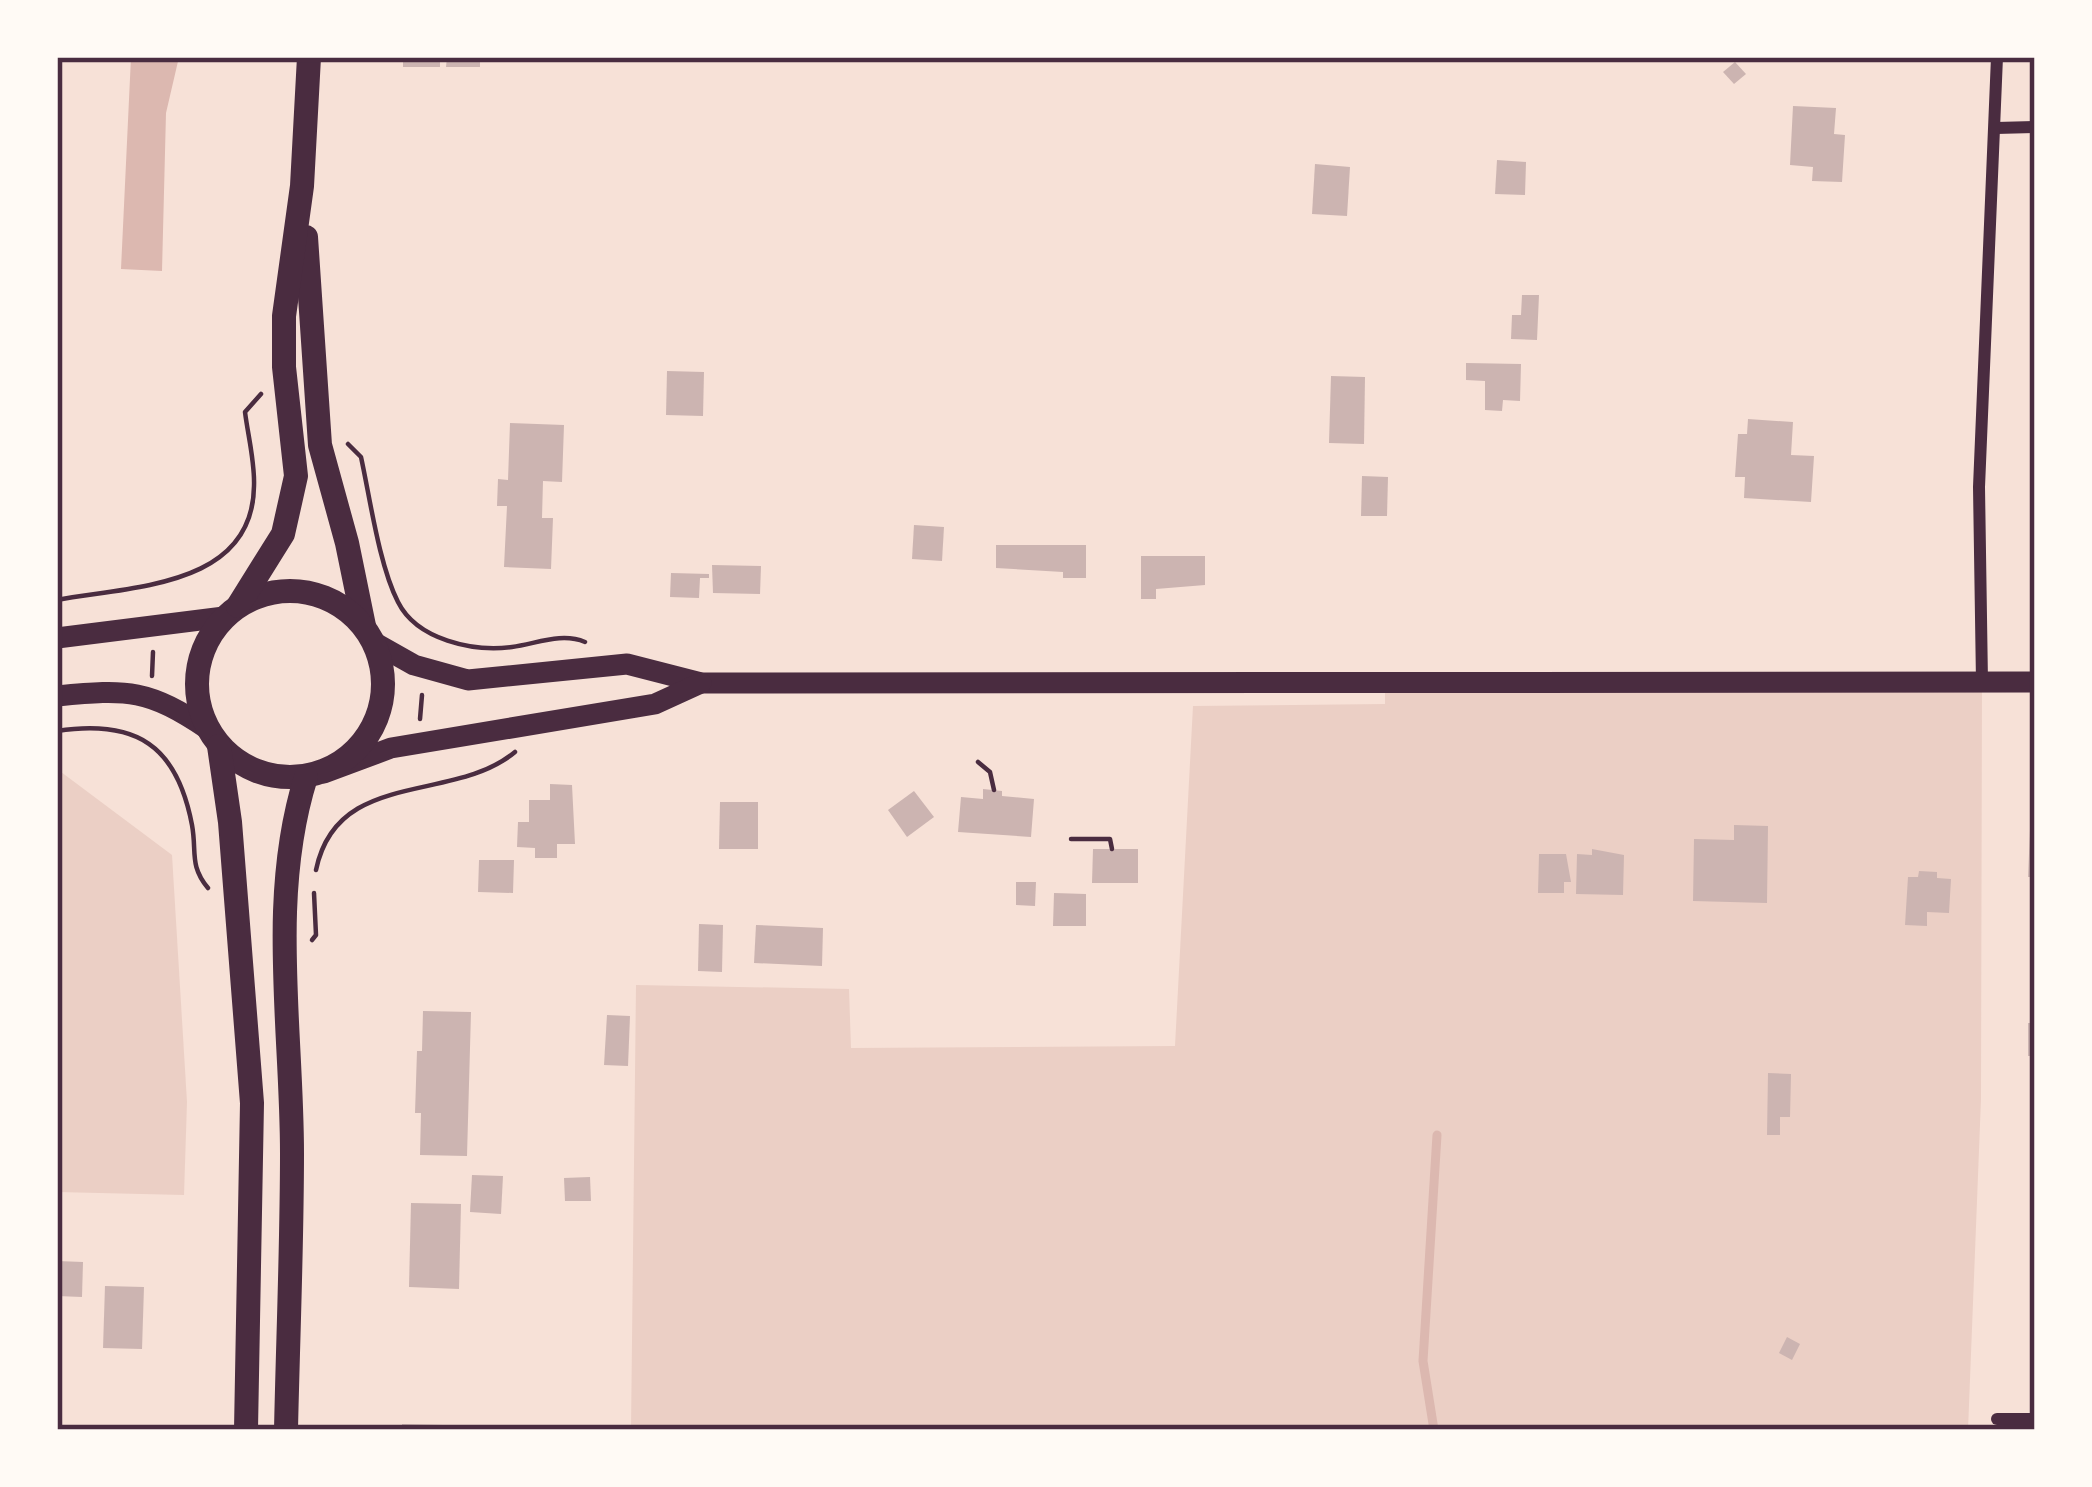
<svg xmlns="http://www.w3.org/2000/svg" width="2092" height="1487" font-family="Cabin,sans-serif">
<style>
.green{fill:#ebcfc5}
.water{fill:#dcb8b0}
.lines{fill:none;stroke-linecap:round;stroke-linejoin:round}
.stream{stroke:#dcb8b0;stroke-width:9}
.building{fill:#ccb4b1}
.path{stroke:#4a2c40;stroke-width:4.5}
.minor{stroke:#4a2c40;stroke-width:12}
.secondary{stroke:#4a2c40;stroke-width:21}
.primary{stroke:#4a2c40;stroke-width:24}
.neatline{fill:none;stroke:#4a2c40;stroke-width:4.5}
</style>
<rect width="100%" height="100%" fill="#f7e1d7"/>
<g class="green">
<polygon points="1982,682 1981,1099 1968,1430 631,1430 636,985 849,989 851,1048 1175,1046 1193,706 1385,704 1385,683"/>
<polygon points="57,769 172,855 187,1102 184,1195 57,1192"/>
</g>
<polygon class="water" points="131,57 179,57 166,113 162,271 121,269"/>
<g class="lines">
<polyline class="stream" points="1434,1430 1423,1361 1437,1135"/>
</g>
<g class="building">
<rect x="403" y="57" width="37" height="10"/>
<polygon points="447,57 480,57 480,67 446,67"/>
<polygon points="1735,62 1746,74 1734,84 1723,72"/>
<polygon points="1793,106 1836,108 1834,134 1845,135 1842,182 1812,181 1813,167 1790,165"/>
<polygon points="1497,160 1526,162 1525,195 1495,194"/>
<polygon points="1315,164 1350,167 1347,216 1312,214"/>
<polygon points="1522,295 1539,295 1537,340 1511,339 1512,315 1521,315"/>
<polygon points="1466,363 1521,364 1520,401 1503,400 1502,411 1485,410 1485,381 1466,380"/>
<polygon points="667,371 704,372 703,416 666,415"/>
<polygon points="1331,376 1365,377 1364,444 1329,443"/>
<polygon points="1748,419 1793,422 1791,455 1814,456 1811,502 1744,498 1745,477 1735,477 1738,434 1747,434"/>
<polygon points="510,423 564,425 562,482 543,481 542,518 553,518 551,569 504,567 507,506 497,506 498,479 508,480"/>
<polygon points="1362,476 1388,477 1387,516 1361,516"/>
<polygon points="914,525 944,527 942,561 912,559"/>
<polygon points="996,545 1086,545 1086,578 1063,578 1063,572 996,568"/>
<polygon points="1141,556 1205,556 1205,585 1156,589 1156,599 1141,599"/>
<polygon points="712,565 761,566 760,594 713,593"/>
<polygon points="671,573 709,574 709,578 700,578 699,598 670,597"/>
<polygon points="550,784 572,785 575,844 557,844 557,858 535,858 535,848 517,847 518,822 529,822 529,800 550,800"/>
<polygon points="983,789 1002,791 1002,796 1034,799 1031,837 958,832 961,797 983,799"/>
<polygon points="914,791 934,817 907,837 888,810"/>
<polygon points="720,802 758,802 758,849 719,849"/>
<polygon points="1734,825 1768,826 1767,903 1693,901 1694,839 1734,840"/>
<polygon points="2030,831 2035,831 2035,877 2028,877"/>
<polygon points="1093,849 1138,849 1138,883 1092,883"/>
<polygon points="1592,849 1624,855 1623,895 1576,894 1577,854 1592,855"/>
<polygon points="1539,854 1566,854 1571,882 1564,882 1564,893 1538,893"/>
<polygon points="479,860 514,860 513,893 478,892"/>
<polygon points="1919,871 1937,872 1937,878 1951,879 1949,913 1927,912 1927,926 1905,925 1908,877 1918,877"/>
<polygon points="1016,882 1036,882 1035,906 1016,905"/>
<polygon points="1054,893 1086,894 1086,926 1053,926"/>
<polygon points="699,924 723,925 722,972 698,971"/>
<polygon points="756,925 823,928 822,966 754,963"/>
<polygon points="423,1011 471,1012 467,1156 420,1155 421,1113 415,1113 417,1051 422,1051"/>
<polygon points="607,1015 630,1016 628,1066 604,1065"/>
<rect x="2028" y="1023" width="7" height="33"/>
<polygon points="1768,1073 1791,1074 1790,1117 1780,1117 1780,1135 1767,1135"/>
<polygon points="472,1175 503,1176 501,1214 470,1212"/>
<polygon points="590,1177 591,1201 565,1201 564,1178"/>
<polygon points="411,1203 461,1204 459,1289 409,1287"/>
<polygon points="57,1261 83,1262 82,1297 57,1296"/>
<polygon points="105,1286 144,1287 142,1349 103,1348"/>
<polygon points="1787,1337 1800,1344 1792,1360 1779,1353"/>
<polygon points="402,1424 443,1425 443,1430 402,1430"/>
</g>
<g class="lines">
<g class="path">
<path d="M 348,444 L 361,457 C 370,498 379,565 398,602 C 417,640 473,652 512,647 C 536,644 561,632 585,642"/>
<path d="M 57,600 C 130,586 253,588 254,486 C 255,462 248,436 245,412 L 261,394"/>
<polyline points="152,676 153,652"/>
<polyline points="420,719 422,695"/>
<path d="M 57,731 C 137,719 177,746 192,825 C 197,852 189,865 208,888"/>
<polyline points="978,762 990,772 994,790"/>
<polyline points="1071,839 1110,839 1112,849"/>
<path d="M 316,870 C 337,768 453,804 515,752"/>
<polyline points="312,940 316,935 314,893"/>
</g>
<g class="minor">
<polyline points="1996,128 2035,127"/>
<polyline points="1982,682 1979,487 1997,57"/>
<polyline points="1997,1419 2035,1419"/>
</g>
<g class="secondary">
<polyline points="57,638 224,617"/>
<polyline points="375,643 414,665 468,680 627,664 701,683 2035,682"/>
<path d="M 57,696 C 129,689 148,689 209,730"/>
<polyline points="324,773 391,748 655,704 701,683"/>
</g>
<g class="primary">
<polyline points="306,237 320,445 347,543 364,626"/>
<circle cx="290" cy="684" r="93"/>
<polyline points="238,606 283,534 296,476 284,367 284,316 302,186 309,57"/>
<polyline points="219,746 230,822 252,1103 246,1430"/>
<path d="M 286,1430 C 288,1338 292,1245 292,1153 C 292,1029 268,897 306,777"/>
</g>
</g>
<rect width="2092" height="1487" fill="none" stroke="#fffaf5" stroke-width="120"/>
<rect x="60" y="60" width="1972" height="1367" class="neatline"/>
</svg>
